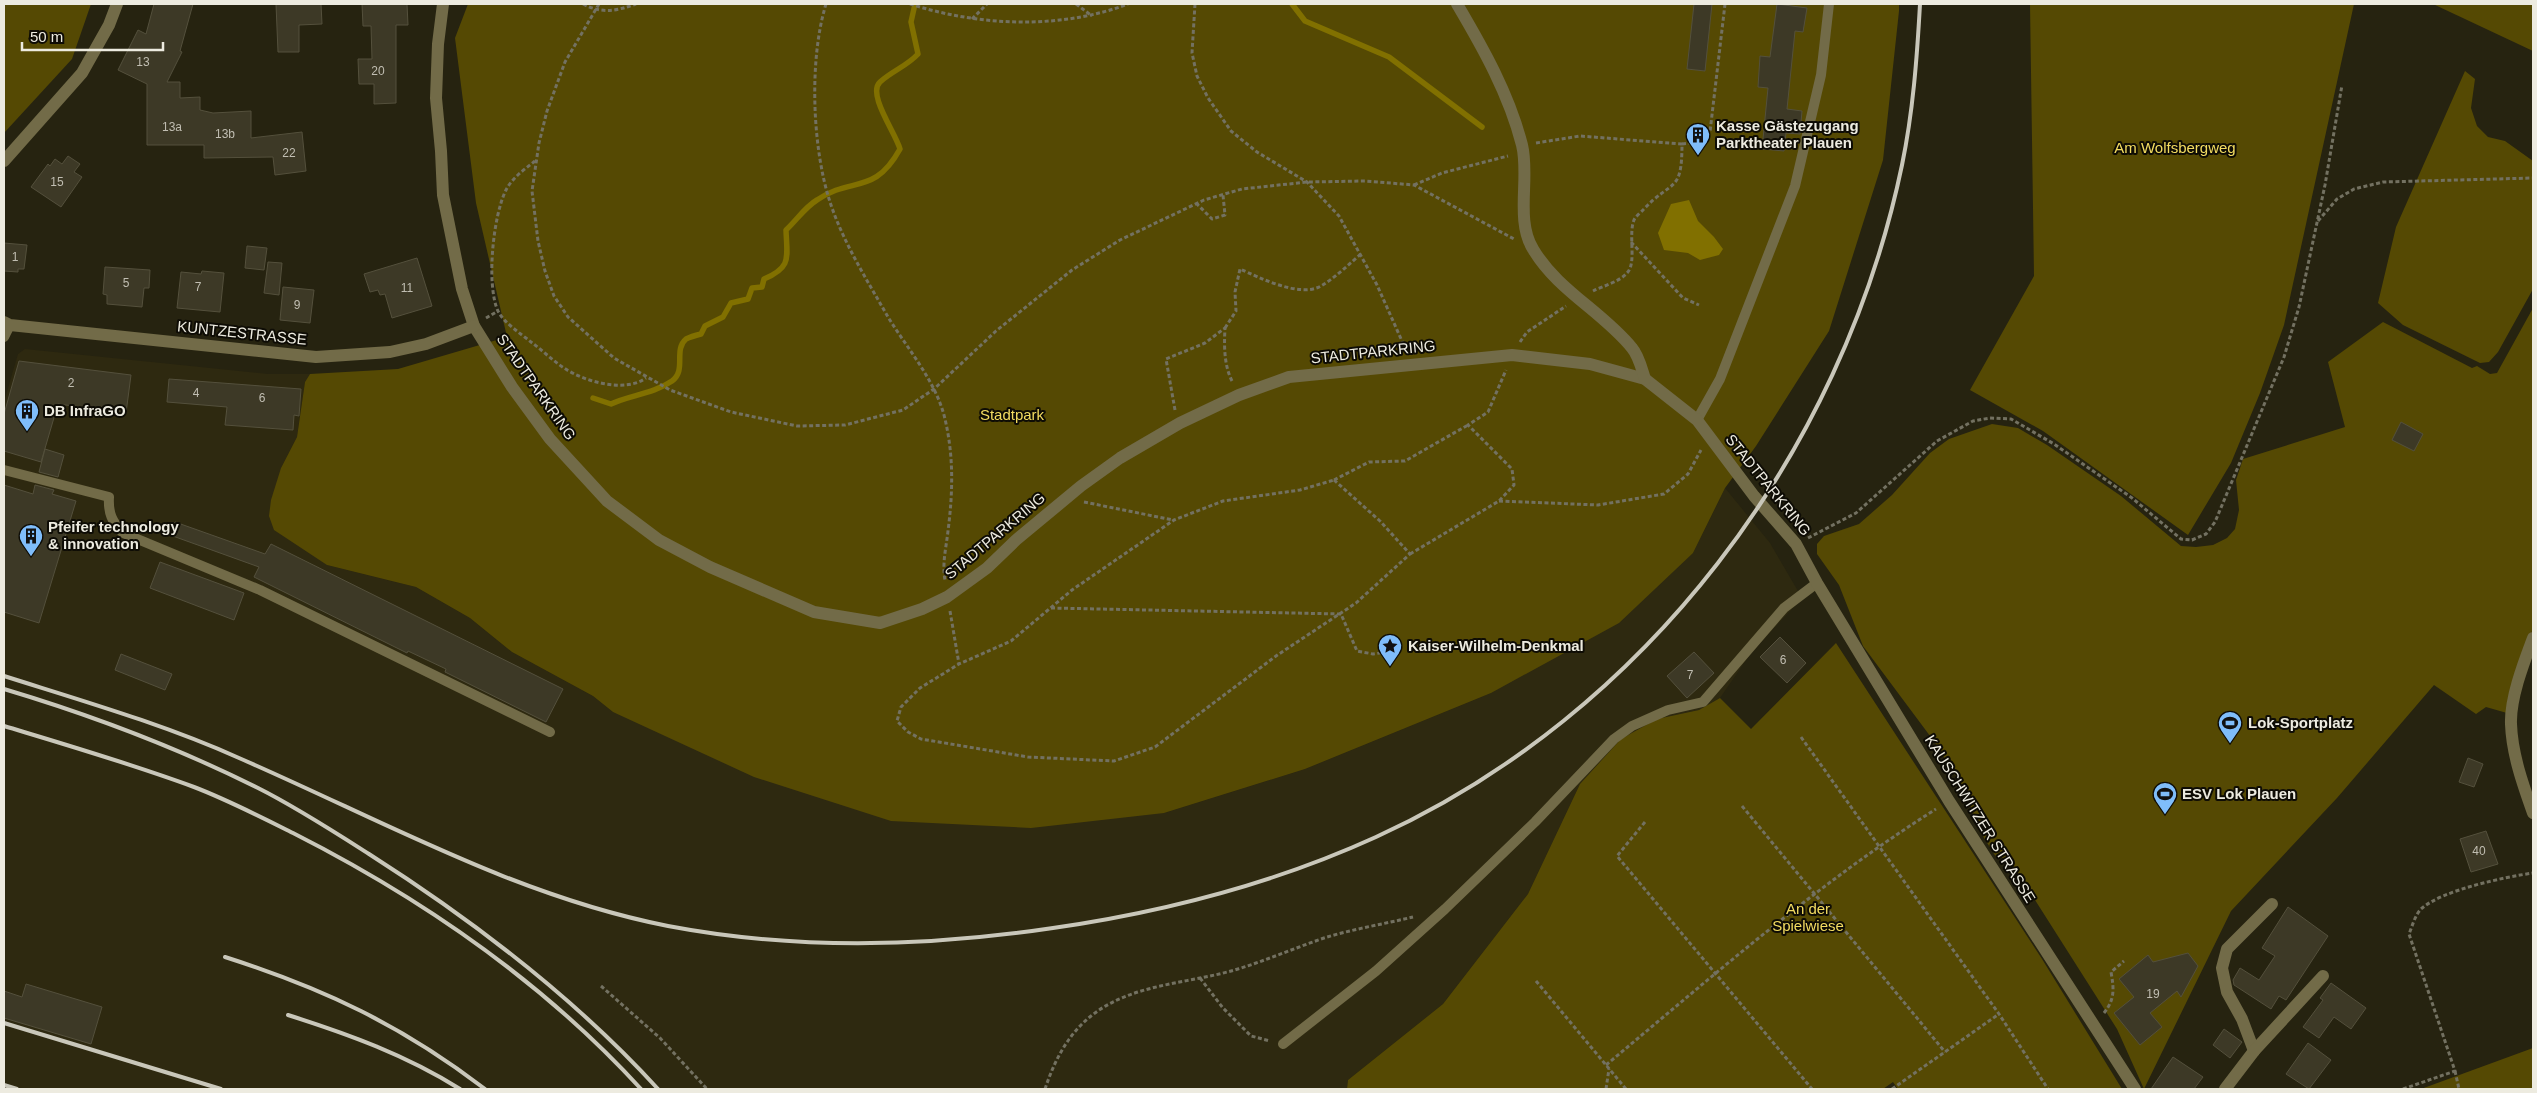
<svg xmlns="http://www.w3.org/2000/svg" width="2537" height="1093" font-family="Helvetica,sans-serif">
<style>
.built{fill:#2e2910}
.green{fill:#554903}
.water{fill:#817000}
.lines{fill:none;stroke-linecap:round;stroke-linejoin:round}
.stream{stroke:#817000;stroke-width:5.5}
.building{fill:#3d3926;stroke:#54503c}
.path{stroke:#737161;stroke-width:3;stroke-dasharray:4 2.5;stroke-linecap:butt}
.lane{stroke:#726b48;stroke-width:10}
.street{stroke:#726b48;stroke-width:12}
.rail{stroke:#c9c7ba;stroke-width:4}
.labels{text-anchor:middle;stroke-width:4;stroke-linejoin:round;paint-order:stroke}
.number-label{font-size:12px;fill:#c1beb2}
.poi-label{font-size:15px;font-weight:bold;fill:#edebe0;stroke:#0e0c05;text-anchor:start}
.park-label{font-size:15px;fill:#f3dc61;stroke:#0e0c05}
.street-label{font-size:15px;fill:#edebe0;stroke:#0e0c05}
</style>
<rect width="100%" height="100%" fill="#262310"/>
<polygon class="built" points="25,349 268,374 310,374 305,382 297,437 281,468 327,565 416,587 470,618 512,652 593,696 613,712 1164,813 1305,769 1491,693 1693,553 1725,488 1770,543 1802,598 1751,653 1720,698 1699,710 1657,719 1580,784 1528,894 1443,1004 1348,1080 1347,1089 4,1089 4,402 18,354"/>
<g class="green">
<polygon points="4,4 91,4 72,59 4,133"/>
<polygon points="468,4 1899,4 1899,11 1883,160 1829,331 1756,446 1725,488 1693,553 1619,623 1491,693 1305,769 1164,813 1031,828 891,821 754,777 613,712 593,696 512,652 470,618 416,587 327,565 274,530 269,516 271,500 281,468 297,437 305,382 310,374 398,369 507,337 476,203 455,38"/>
<polygon points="2030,4 2354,4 2284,325 2260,393 2231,463 2188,535 2043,431 1970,390 2034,276"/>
<polygon points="2433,4 2533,4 2533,51"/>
<polygon points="2465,71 2475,79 2471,108 2477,126 2488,137 2505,141 2533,161 2533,289 2498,352 2489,362 2480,363 2403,325 2378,303 2396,227"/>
<polygon points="2533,308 2533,628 2507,713 2486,707 2476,714 2434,685 2337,798 2231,911 2144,1089 2117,1029 2009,859 1996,857 1976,825 1968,797 1936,744 1863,646 1839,585 1817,554 1817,544 1824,536 1859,524 1892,495 1930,453 1949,439 1992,424 2018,428 2047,445 2121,496 2181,546 2196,547 2213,545 2227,538 2235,529 2239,510 2236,480 2243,459 2345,427 2328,362 2383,322 2472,368 2477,366 2490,374 2497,373"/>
<polygon points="1836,643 2042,959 2122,1089 1898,1089 1893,1082 1883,1089 1347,1089 1348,1080 1443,1004 1528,894 1580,784 1621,739 1657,719 1699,710 1720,698 1751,729"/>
<polygon points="2533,1048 2533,1089 2421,1089"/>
</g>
<polygon class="water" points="1689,200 1698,221 1714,237 1723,249 1719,255 1700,260 1688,253 1664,250 1658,233 1671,204"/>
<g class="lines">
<g class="stream">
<polyline points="1292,4 1305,21 1389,57 1482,127"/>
<path d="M 593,398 L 611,404 C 630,395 653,394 672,381 C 687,370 673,350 686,339 C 690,337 697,335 701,334 L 705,326 L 723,317 L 731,303 L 748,299 L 752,288 L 762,287 L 764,279 C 792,267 787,258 786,230 C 796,221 805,207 817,200 C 852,176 874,196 900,149 C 895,132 867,94 880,82 C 892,71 907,66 918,54 L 911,22 L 915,4"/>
</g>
</g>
<g class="building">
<polygon points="154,4 193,4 180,51 182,52 167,82 180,82 180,98 200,97 200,110 213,113 251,111 251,138 302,132 306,171 275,175 273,157 204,158 204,145 147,145 147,84 118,70 138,30 146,34"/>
<polygon points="276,4 321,4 322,24 299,25 299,52 278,52"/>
<polygon points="362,4 407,4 408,25 396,25 396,103 374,104 374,84 359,84 358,59 372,59 371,26 363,26"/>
<polygon points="1694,4 1712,4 1705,71 1687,69"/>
<polygon points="1777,4 1807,8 1803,32 1795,31 1787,109 1802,111 1800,134 1786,133 1784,151 1762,149 1768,88 1758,87 1760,56 1770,57"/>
<polygon points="68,156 80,164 74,172 82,177 61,207 31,187 48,164 50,166 55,159 62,164"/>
<polygon points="4,243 27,245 24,269 18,269 18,272 4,271"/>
<polygon points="247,246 267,248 264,270 245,268"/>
<polygon points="417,258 432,306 392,318 385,294 380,295 378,290 370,292 364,274"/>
<polygon points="268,262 282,263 279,295 264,293"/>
<polygon points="105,267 150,270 149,288 144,288 142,307 107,304 107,295 103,294"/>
<polygon points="202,271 224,273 220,312 177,308 181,272 201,274"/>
<polygon points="283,287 314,290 310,323 280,320"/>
<polygon points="19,361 131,375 126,413 58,404 41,462 4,451 4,414"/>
<polygon points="169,379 301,389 299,416 294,415 293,430 225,425 227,407 167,402"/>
<polygon points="2401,422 2423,434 2414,451 2392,440"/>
<polygon points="45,449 64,455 58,477 39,472"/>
<polygon points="4,485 33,494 35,485 54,490 52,494 76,501 39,623 4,612"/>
<polygon points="175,522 265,554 271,544 563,689 546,722 445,672 446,669 408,651 407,653 254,577 259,567 170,535"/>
<polygon points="160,562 244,593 234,620 150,588"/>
<polygon points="1780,637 1806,663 1787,683 1760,657"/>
<polygon points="1694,652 1714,673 1687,698 1667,676"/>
<polygon points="121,654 172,674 165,690 115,670"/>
<polygon points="2468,758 2483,764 2474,787 2459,782"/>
<polygon points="2486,831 2498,864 2471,872 2460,839"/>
<polygon points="2288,907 2328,936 2286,1000 2279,996 2271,1009 2234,985 2233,980 2240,968 2259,980 2275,956 2262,948"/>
<polygon points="2188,953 2198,966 2181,997 2177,991 2150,1013 2162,1027 2140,1045 2114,1013 2134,997 2119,979 2148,955 2153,962"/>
<polygon points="2331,983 2366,1008 2351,1029 2334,1017 2319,1038 2303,1027 2323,1000 2320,998"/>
<polygon points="26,984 102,1007 91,1044 4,1018 4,991 22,997"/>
<polygon points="2224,1029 2242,1042 2230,1058 2213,1045"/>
<polygon points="2308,1043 2331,1060 2309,1089 2286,1074"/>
<polygon points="2173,1057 2203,1077 2194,1089 2151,1089"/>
</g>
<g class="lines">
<g class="path">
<path d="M 583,4 C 602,14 616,11 636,4"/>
<polyline points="599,4 565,62 547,111 539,143 532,191 538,241 545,271 554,296 568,317 614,358 670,390 731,412 797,426 845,425 903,410 934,389 996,331 1072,270 1120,240 1204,200 1242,189 1307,182 1365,181 1414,185 1514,239"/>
<path d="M 826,4 C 809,59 812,147 830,202 C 843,242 867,280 888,317 C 907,348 934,379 944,415 C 954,454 953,492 948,531 C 946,549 942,563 945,580"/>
<path d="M 910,4 C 979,26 1059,30 1128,4"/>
<polyline points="1076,4 1092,16"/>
<polyline points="1195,4 1192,53 1197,76 1208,98 1231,131 1257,152 1307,182 1339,216 1377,285 1406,350"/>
<polyline points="972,19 987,4"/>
<path d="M 1536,143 L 1580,136 L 1682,144 C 1682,194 1672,179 1644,209 C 1641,212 1636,216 1634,220 C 1628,235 1637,263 1627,273 C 1619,282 1603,286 1593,291"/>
<polyline points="1682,144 1691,143 1710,132 1725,4"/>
<path d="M 535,161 C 525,169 512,178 506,190 C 493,216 486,285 498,311 C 504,323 520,333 531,342 C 542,350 552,360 564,368 C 585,382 625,393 646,378"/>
<polyline points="1414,185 1442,173 1508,156"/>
<polyline points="1196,203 1212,219 1225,215 1223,195"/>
<polyline points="2318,221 2337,199 2354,189 2383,182 2533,178"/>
<polyline points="1631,242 1683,298 1699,305"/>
<polyline points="486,318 498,311"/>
<path d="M 1225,328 L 1236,311 L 1235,292 L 1240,269 C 1260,278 1300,298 1321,286 C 1335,278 1349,264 1361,254"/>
<polyline points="1520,342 1527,332 1566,306"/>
<path d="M 1175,410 L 1166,359 L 1205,343 L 1225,328 C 1224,346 1224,365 1232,381"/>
<polygon points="1334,480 1380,521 1410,554 1356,603 1276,656 1155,747 1114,761 1028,757 921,739 908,732 897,721 901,707 920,688 959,664 1011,641 1072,590 1174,520 1223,501 1300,490"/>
<polyline points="1334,480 1369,462 1405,461 1468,425"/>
<polyline points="1499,501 1598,505 1664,494 1688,474 1701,450"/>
<polyline points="1084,502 1173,520"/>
<polyline points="1808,538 1856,513 1937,441 1973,421 1990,418 2011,419 2054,444 2132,498 2181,539 2192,540 2206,534 2215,522 2284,357 2299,307 2325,185 2342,85"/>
<polyline points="1410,554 1499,501 1514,485 1512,469 1468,425 1488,412 1506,370"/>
<polyline points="1051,608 1341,614 1357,651 1373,654 1394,651"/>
<polyline points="950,611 959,664"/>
<polyline points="1801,737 1999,1014 2048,1089"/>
<polyline points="1742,806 1945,1052"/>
<polyline points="1645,822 1617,856 1812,1089"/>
<polyline points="1200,978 1223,1008 1251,1036 1270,1041"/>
<polyline points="1536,981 1626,1089"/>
<polyline points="601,986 660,1038 707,1089"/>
<path d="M 2104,1013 C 2115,999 2114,989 2111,972 L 2124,961"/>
<path d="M 1606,1065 C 1713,976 1817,884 1936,809"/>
<polyline points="2455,1071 2459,1089"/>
<path d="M 1045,1089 C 1054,1062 1067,1035 1091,1016 C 1132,983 1189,984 1238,969 C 1267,960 1295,948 1324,938 C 1353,929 1384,924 1413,917"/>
<polyline points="1606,1089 1609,1069"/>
<polyline points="1892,1089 1999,1014"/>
<path d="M 2403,1089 L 2455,1071 L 2409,934 C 2412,927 2415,915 2421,909 C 2442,890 2505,877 2533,873"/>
</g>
<g class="lane">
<polyline points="4,337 10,325"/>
<polyline points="1697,420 1720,379 1795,186 1821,75 1829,4"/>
<path d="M 4,470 L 109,497 C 108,513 112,522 123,533 L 260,590 L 550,732"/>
<polyline points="1283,1044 1376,971 1445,909 1535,822 1614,739 1632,726 1668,710 1703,702 1784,608 1817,583"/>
</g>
<g class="street">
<polyline points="443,4 438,44 436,98 441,151 443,195 462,289 474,326 512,387 550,439 607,501 659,540 710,567 814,612 880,623 922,609 947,597 987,568 1016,540 1081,486 1120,458 1180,423 1239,395 1289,377 1512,355 1590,364 1645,379 1697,420 1754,496 1796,544 1817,583 1949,801 2135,1089"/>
<path d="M 1457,4 C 1483,48 1509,94 1522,145 C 1530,177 1515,220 1533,249 C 1557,290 1603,312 1632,348 C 1639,356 1642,370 1645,379"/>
<polyline points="4,161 82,73 109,25 117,4"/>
<polyline points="4,322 10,325 316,357 390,352 426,344 474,326"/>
<path d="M 2533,638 C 2524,662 2510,698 2511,724 C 2512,754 2523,785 2533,813"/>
<polyline points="2254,1051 2242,1019 2227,992 2222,968 2227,949 2272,904"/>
<polyline points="2225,1089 2254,1051 2323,976"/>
</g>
<g class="rail">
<path d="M 4,676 C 83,701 163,724 239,758 C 380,819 515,896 668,926 C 794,950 926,947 1053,928 C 1164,912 1273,884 1376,837 C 1646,714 1842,454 1902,165 C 1913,112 1917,58 1920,4"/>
<path d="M 4,689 C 91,715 176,747 258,788 C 296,807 333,831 369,854 C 474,921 574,997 658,1089"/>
<path d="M 4,726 C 67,745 132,764 194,787 C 228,800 261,817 293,833 C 421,898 544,983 641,1089"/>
<path d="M 225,957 C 325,989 401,1025 485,1089"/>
<path d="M 288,1015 C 348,1034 406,1055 460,1089"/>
<polyline points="4,1023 221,1089"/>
<polyline points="4,1085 17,1089"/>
</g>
</g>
<defs>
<g id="building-pin" transform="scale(1.25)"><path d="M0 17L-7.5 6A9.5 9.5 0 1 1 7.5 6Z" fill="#7fbdfa" stroke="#0e0c05"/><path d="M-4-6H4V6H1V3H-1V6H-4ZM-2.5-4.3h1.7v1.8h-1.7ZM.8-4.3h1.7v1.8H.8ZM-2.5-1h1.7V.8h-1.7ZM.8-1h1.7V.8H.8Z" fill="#111"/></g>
<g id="sight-pin" transform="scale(1.25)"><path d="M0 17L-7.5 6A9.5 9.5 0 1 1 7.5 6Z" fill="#7fbdfa" stroke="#0e0c05"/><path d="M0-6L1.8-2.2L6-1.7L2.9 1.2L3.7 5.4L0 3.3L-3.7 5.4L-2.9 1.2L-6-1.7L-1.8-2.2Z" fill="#111"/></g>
<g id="stadium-pin" transform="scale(1.25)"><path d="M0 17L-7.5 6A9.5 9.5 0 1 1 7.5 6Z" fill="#7fbdfa" stroke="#0e0c05"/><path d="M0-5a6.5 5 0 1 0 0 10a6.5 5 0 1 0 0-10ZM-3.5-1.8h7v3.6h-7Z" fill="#111"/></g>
</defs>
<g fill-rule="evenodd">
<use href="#building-pin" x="1698" y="135"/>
<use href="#building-pin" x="27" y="411"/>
<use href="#building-pin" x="31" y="536"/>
<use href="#sight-pin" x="1390" y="646"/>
<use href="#stadium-pin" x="2230" y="723"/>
<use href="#stadium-pin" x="2165" y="794"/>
</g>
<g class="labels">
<g class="number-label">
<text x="143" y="66">13</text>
<text x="378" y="75">20</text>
<text x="172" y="131">13a</text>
<text x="225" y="138">13b</text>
<text x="289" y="157">22</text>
<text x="57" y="186">15</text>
<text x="15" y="261">1</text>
<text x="126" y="287">5</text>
<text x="198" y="291">7</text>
<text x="407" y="292">11</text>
<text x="297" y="309">9</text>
<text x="71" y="387">2</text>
<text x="196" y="397">4</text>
<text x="262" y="402">6</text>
<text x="1783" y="664">6</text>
<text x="1690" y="679">7</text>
<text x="2479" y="855">40</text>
<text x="2153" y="998">19</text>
</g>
<g class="poi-label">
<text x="1716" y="131">Kasse Gästezugang<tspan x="1716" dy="17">Parktheater Plauen</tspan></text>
<text x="44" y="416">DB InfraGO</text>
<text x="48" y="532">Pfeifer technology<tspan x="48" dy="17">&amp; innovation</tspan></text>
<text x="1408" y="651">Kaiser-Wilhelm-Denkmal</text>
<text x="2248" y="728">Lok-Sportplatz</text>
<text x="2182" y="799">ESV Lok Plauen</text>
</g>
<g class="park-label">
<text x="2175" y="153">Am Wolfsbergweg</text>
<text x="1012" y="420">Stadtpark</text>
<text x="1808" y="914">An der<tspan x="1808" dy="17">Spielwiese</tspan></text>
</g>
<g class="street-label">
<text transform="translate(242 333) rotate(6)" y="5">KUNTZESTRASSE</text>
<text transform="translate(1373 352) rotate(-6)" y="5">STADTPARKRING</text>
<text transform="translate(536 387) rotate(55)" y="5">STADTPARKRING</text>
<text transform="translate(1768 485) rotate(51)" y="5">STADTPARKRING</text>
<text transform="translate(995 536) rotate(-40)" y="5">STADTPARKRING</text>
<text transform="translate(1980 819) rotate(58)" y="5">KAUSCHWITZER STRASSE</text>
</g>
</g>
<rect width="2537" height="1093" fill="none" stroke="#edebe0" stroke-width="10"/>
<path d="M22 42v8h141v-8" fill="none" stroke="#edebe0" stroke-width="2.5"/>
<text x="30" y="42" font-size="15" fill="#edebe0" stroke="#0e0c05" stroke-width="4" paint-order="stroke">50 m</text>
</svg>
